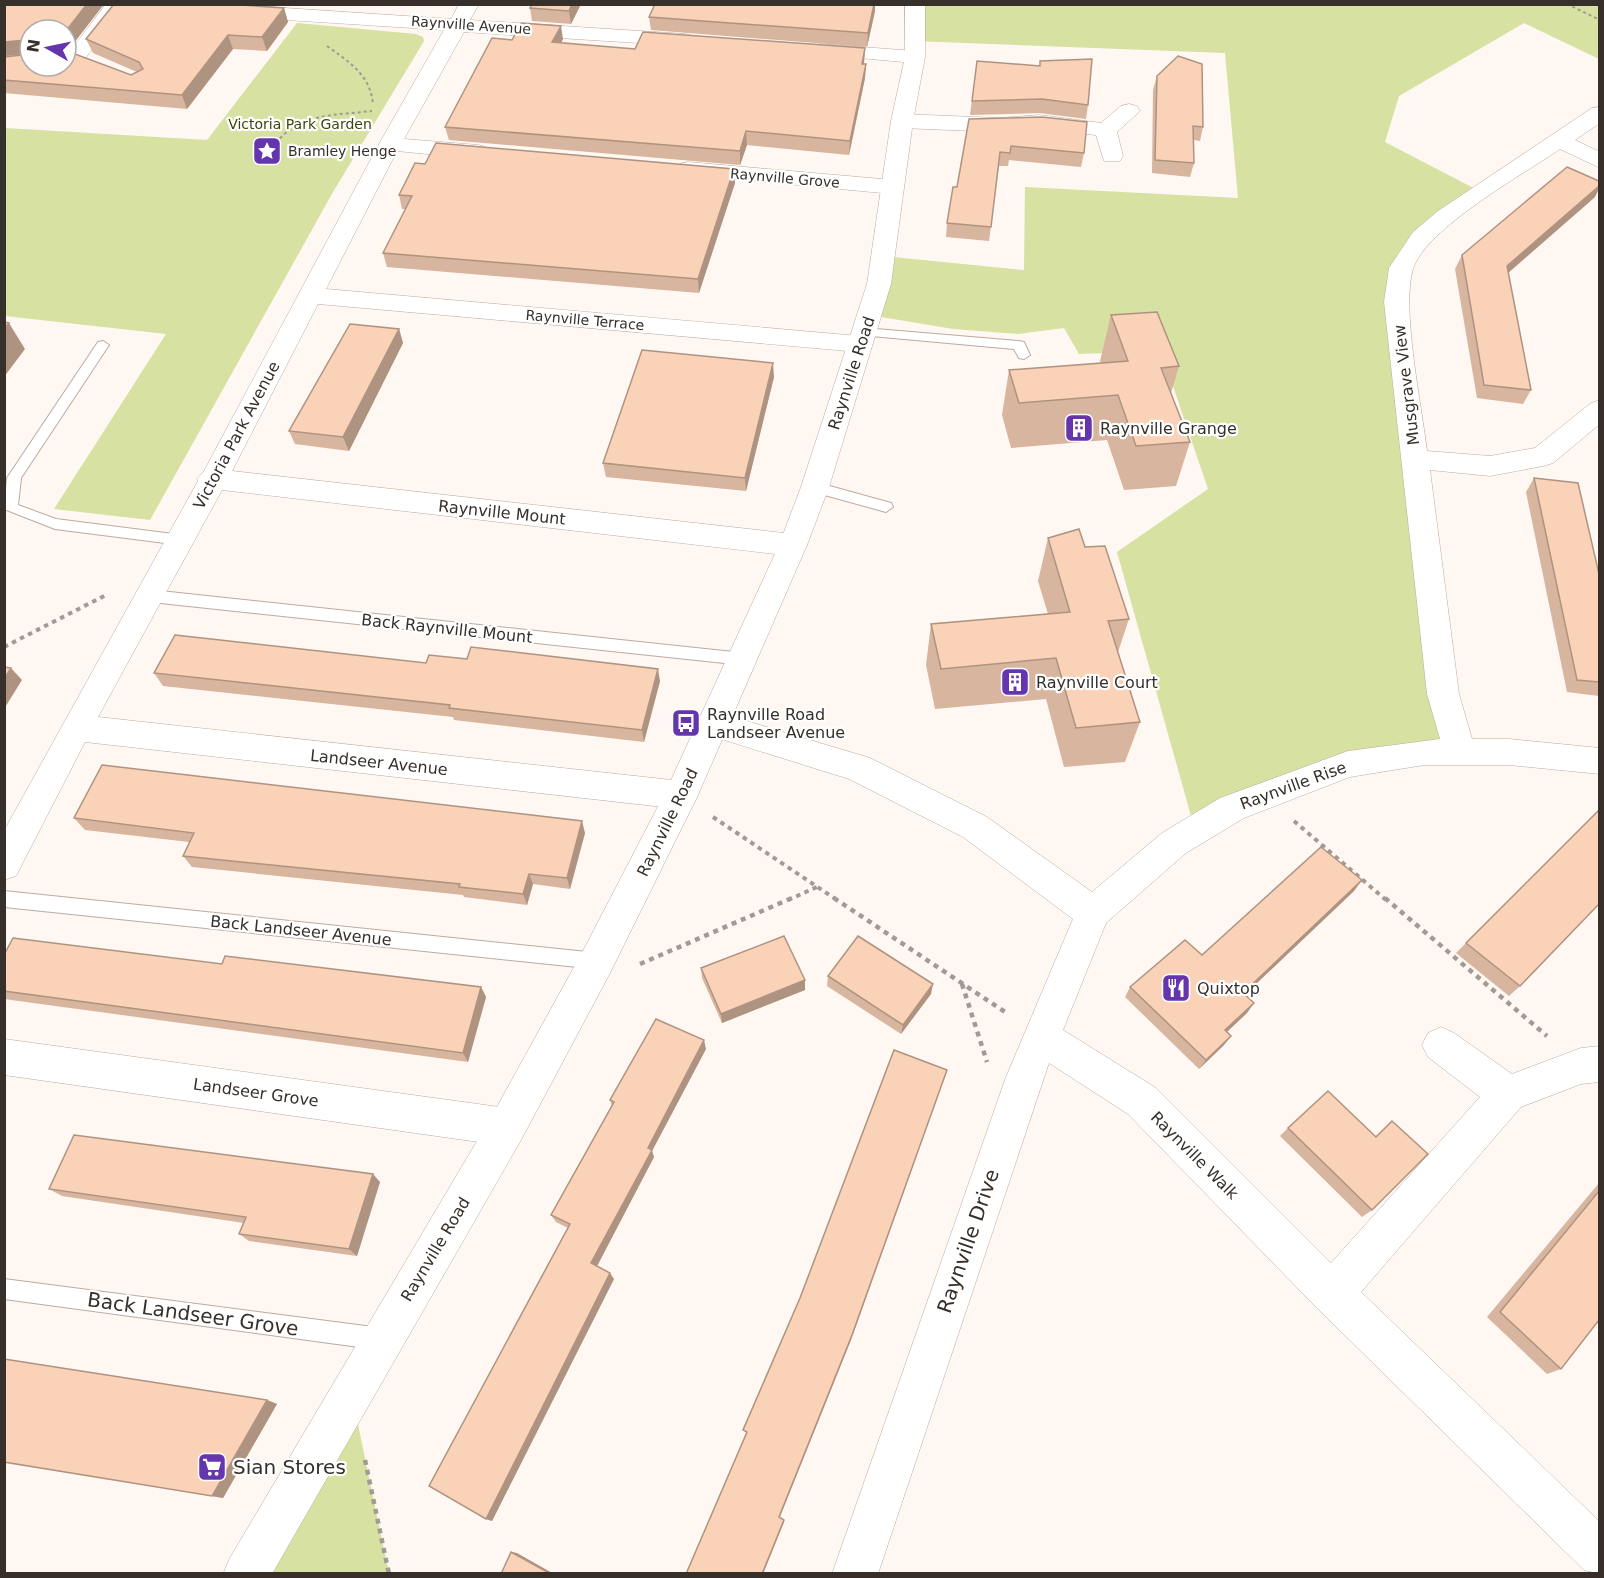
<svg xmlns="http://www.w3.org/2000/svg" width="1604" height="1578" font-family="'DejaVu Sans',sans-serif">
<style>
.green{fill:#d6e1a2}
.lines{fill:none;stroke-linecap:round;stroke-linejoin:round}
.service-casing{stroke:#bdab9f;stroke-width:2}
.minor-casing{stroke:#bdab9f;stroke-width:1}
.tertiary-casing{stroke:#bdab9f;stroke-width:1}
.path-far2{stroke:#a19a95;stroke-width:2;stroke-dasharray:3 3;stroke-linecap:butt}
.path-far1{stroke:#a19a95;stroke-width:4;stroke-dasharray:4.5 4.5;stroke-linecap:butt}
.path{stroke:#a19a95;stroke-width:4.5;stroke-dasharray:5 5;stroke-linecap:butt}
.service{fill:#fff;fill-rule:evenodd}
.minor{fill:#fff;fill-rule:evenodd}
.tertiary{fill:#fff;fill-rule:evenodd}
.wall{fill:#d7b59e}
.shaded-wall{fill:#af9381}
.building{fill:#fad2b8;stroke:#af9381;stroke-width:1.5}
.labels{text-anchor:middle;stroke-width:4.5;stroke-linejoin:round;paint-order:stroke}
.far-street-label{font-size:14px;fill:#362f2a;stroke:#fff}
.far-park-label{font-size:14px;fill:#3d430c;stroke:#fff}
.far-poi-label{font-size:14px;fill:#362f2a;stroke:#fff;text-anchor:start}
.street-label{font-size:16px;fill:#362f2a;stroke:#fff}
.poi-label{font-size:16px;fill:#362f2a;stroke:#fff;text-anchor:start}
.near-street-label{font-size:20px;fill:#362f2a;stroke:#fff}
.near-poi-label{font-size:20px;fill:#362f2a;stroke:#fff;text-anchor:start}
</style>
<rect width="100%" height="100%" fill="#fef7f2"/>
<g class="green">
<polygon points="915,5 1599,5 1599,59 1524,23 1399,96 1385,142 1481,192 1401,268 1460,752 1348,764 1195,830 1117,552 1208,489 1161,351 1079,354 1064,328 1018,334 953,329 869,315 883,256 1024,270 1025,187 1238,198 1225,53 914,41"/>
<polygon points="297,23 416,34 423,37 424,41 333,192 150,520 54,509 166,334 5,316 5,128 207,140"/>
<polygon points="351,1391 389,1573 246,1574"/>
</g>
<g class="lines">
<g class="service-casing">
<g id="service">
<polygon points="864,328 1019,341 1024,342 1030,355 1024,359 1019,358 1014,349 860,335 860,329"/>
<polygon points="103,341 109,345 21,478 18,505 56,519 181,535 188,540 186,544 181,545 55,529 4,509 7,478 98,342"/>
<polygon points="815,482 891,503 893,507 886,512 810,491 810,483"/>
<polygon points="151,590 743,653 751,659 743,665 151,602 144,596"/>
<polygon points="4,891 597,953 603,955 606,961 603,967 597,969 4,907"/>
<polygon points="4,1279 381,1328 388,1332 392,1339 388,1346 381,1350 4,1299"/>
</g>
</g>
<g class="minor-casing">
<g id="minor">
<polygon points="106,4 127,4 84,60 66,63 66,51 71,50"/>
<polygon points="459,4 479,4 470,20 686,34 693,36 696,40 693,44 686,46 464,32 404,139 478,145 486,147 489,152 486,157 478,159 397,151 326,289 859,336 868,338 872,344 868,350 859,352 318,304 232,471 793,534 803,537 807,545 803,553 793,556 222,490 98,717 681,781 693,785 698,795 693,805 681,809 85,742 16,876 4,880 4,831 198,481 197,479 204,471 379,144 444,30 240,17 233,15 230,11 233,7 240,5 451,19"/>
<polygon points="821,44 915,51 922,53 925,57 922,61 915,63 814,54 811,50 814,46"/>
<polygon points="1129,104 1137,106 1140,111 1117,132 1123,156 1120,161 1104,161 1096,135 1040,129 999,132 902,128 894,126 891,121 894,116 902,114 999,118 1040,115 1101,123 1121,106"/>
<path d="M 1600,107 L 1600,123 L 1575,140 L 1600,152 L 1600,168 L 1560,149 C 1524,174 1426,228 1413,269 C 1401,308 1422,407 1427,451 L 1490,456 L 1535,448 L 1591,403 L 1600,400 L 1600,424 L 1553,463 L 1543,466 L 1490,476 L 1430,470 L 1459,694 L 1472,739 L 1509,739 L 1600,748 L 1600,774 L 1509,765 L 1424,765 L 1350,777 L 1244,818 L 1186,853 L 1106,923 L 1063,1030 L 1156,1088 L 1331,1263 L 1480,1097 L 1428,1057 L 1422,1045 L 1428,1033 L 1441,1027 L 1454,1033 L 1512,1074 L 1581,1048 L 1600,1046 L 1600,1082 L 1581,1084 L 1521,1107 L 1361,1292 L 1600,1522 L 1600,1574 L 1584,1570 L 1317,1308 L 1128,1114 L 1049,1063 L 878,1574 L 832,1574 L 1006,1077 L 1073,919 L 963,837 L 849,779 L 702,733 L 697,724 L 702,715 L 713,711 L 870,758 L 987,817 L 1092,892 L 1162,833 L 1220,798 L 1348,751 L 1440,739 L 1427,694 L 1384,302 L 1389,268 L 1413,232 L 1438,211 L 1592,108 Z"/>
<polygon points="688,162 893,180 901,182 904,187 901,192 893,194 680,174 677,169 680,164"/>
<polygon points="4,1039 507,1108 521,1114 526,1127 521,1140 507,1146 4,1075"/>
</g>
</g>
<g class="tertiary-casing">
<polygon id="tertiary" points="905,4 925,4 925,57 913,121 891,284 829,487 807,545 698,795 610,973 521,1140 272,1574 223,1574 230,1558 493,1114 584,949 666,791 779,545 801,487 867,284 891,121 905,57"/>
</g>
<g class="path-far2">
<polyline points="1567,4 1600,20"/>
<path d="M 327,46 C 349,62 371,75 373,105"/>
<path d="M 276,143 C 299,113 338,115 372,111"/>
</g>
<g class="path-far1">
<polyline points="4,647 108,594"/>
<polyline points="713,817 837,900"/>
<polyline points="1294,821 1386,900"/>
<polyline points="788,900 817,887"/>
</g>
<g class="path">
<polyline points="834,898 1008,1014"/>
<polyline points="1385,898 1547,1036"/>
<polyline points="640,964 792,898"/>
<polyline points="962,984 987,1062"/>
<polyline points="365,1460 389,1574"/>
</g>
<use href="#service" class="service"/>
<use href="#minor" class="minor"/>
<use href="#tertiary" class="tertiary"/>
</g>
<g class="wall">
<polygon points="4,4 104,4 70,48 66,49 66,30 30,30 30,66 66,66 66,51 67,51 131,75 137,72 93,53 86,39 114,4 226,4 284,8 288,22 267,51 233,49 187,109 4,93 4,57 27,54 4,56"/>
<polygon points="581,4 571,24 532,21 530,8"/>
<polygon points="655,4 875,4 875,11 867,47 651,30 649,17"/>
<polygon points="563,39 561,43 635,49 865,48 864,64 866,64 865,78 849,155 747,145 740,165 449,140 445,127 512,40"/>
<polygon points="977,61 1088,105 1086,119 1040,113 970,115"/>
<polygon points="1157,76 1203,127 1200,141 1194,140 1194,163 1190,177 1152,173 1153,90"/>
<polygon points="969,119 1084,153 1081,167 1009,160 1008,166 999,166 989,241 946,237 947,223 957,187"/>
<polygon points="735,183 699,293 387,267 383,253 406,209 402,209 399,195"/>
<polygon points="1595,197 1508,273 1531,390 1523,404 1477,398 1455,269 1462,255"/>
<polygon points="1111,315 1179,366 1171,393 1190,442 1176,486 1124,490 1107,440 1011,448 1002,415 1009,370 1101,363 1100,361"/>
<polygon points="399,329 403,343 349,451 295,444 289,431"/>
<polygon points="774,377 746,491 606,477 603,463"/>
<polygon points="1534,478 1599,574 1599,696 1567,692 1526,492"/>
<polygon points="1048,538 1085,547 1129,619 1118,652 1140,722 1125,762 1064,767 1046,699 935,709 926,665 931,624 1048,614 1038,581"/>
<polygon points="426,663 660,681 644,742 454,720 453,717 163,686 154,673"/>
<polygon points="1599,810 1520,986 1509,996 1456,953"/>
<polygon points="74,818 585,833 570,889 533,884 527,905 464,897 463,895 192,867 183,856 189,842 85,830"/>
<polygon points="1354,891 1245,994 1247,1013 1227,1032 1231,1036 1224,1045 1199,1069 1125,997 1130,987"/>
<polygon points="4,955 222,964 481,987 486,997 468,1062 4,999"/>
<polygon points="701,968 805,980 805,990 722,1023 702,978"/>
<polygon points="828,976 931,994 901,1034 827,986"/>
<polygon points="706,1049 652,1151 654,1157 597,1266 614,1279 492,1521 486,1519 568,1228 556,1222 551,1215 612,1106 610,1100"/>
<polygon points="1392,1121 1372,1210 1362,1217 1280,1136 1288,1128 1376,1136"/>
<polygon points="380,1182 357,1256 249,1241 239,1234 244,1223 62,1196 49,1189"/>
<polygon points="1599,1183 1599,1320 1561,1369 1547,1374 1487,1317"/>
<polygon points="4,1359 267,1400 277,1404 223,1498 4,1462"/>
</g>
<g class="shaded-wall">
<polygon points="87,4 104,4 70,48 66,49 66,31"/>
<polygon points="572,4 581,4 571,24 569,11"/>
<polygon points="874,4 875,4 875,11 867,47 868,33"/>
<polygon points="284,8 288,22 267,51 262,37"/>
<polygon points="561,26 563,39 554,56 552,42"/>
<polygon points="228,35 233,49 187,109 182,95"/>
<polygon points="25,40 25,50 27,54 4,56 4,42"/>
<polygon points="865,48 864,62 861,78 862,64"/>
<polygon points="866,64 865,78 849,155 850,141"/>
<polygon points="746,131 747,145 740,165 740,151"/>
<polygon points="734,169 735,183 699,293 698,279"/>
<polygon points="1599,186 1599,189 1595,197 1500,280 1507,266"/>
<polygon points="9,323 25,349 4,377 4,329"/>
<polygon points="399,329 403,343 349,451 343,437"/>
<polygon points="773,363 774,377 746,491 745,478"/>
<polygon points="11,668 22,680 4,709 4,679"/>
<polygon points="658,669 660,681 644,742 642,730"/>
<polygon points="582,821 585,833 570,889 567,878"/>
<polygon points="529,874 533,884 527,905 523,894"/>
<polygon points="1362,880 1354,891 1236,1003 1243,993"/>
<polygon points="805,980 805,990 722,1023 721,1014"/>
<polygon points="933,984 931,994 901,1034 903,1025"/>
<polygon points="481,987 486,997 468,1062 463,1053"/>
<polygon points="1254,1003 1247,1013 1218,1040 1225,1030"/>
<polygon points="1231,1036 1224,1045 1199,1069 1206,1060"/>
<polygon points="704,1040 706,1049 652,1151 654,1157 595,1270 591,1263 648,1148"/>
<polygon points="947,1070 851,1340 779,1519 779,1517"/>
<polygon points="373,1174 380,1182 357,1256 349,1249"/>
<polygon points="610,1273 614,1279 492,1521 486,1519"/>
<polygon points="267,1400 277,1404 223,1498 212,1496"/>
<polygon points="784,1520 784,1522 763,1574 762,1574"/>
<polygon points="511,1552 517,1553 554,1574 551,1574"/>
</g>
<g class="building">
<polygon points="4,4 87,4 66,31 66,30 30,30 30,66 66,66 66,51 67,51 131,75 143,69 139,62 86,39 114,4 226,4 284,8 262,37 228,35 182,95 4,80 4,57 30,54 30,51 25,50 25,40 4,42"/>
<polygon points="532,4 572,4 569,11 530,8"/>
<polygon points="655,4 874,4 868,33 649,17"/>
<polygon points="521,23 561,26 552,42 635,49 643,32 865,48 862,64 866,64 850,141 746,131 740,151 445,127 492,38 512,40"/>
<polygon points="1178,56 1202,64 1203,127 1193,126 1194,163 1155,160 1157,76"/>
<polygon points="1092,59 1088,105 1042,99 972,101 977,61 1040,66 1040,61"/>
<polygon points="1042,117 1087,122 1084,153 1011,146 1010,153 1000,152 991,227 947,223 953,187 957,187 969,119"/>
<polygon points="436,143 734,169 698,279 383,253 412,196 399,195 415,163 425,164"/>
<polygon points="1567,167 1599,181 1599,186 1507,266 1531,390 1484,385 1462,255"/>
<polygon points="1157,312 1179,366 1161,368 1190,442 1136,446 1118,395 1019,403 1009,370 1128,361 1111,315"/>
<polygon points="4,322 9,323 4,329"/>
<polygon points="350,324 399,329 343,437 289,431"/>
<polygon points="642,350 773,363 745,478 603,463"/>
<polygon points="1534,478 1578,483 1599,574 1599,682 1577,680"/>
<polygon points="1079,529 1085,547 1105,546 1129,619 1108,621 1140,722 1076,728 1056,658 941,669 931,624 1070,612 1048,538"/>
<polygon points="175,635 426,663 429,655 467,659 471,647 658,669 642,730 449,708 450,705 154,673"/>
<polygon points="4,667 11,668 4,679"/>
<polygon points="102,765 582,821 567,878 529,874 523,894 459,887 460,884 183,856 194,833 74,818"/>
<polygon points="1599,810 1599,904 1520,986 1466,943"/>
<polygon points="1321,847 1362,880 1243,993 1254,1003 1225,1030 1231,1036 1206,1060 1130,987 1185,940 1202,955"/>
<polygon points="784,936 805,980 721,1014 701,968"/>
<polygon points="858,936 933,984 903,1025 828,976"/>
<polygon points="13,938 222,964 225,956 481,987 463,1053 4,991 4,955"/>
<polygon points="656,1019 704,1040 648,1148 652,1150 591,1263 610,1273 486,1519 429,1486 570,1224 551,1215 614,1102 610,1100"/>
<polygon points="894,1050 947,1070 852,1335 779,1517 784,1520 762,1574 686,1574 747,1432 743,1430 800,1298"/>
<polygon points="1328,1091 1376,1137 1392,1121 1428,1154 1372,1210 1288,1128"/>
<polygon points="74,1135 373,1174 349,1249 239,1234 246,1217 49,1189"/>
<polygon points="1599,1191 1599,1320 1561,1369 1500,1312"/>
<polygon points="4,1359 267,1400 212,1496 4,1462"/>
<polygon points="511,1552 551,1574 501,1574"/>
</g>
<defs>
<g id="sight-square" transform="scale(1.5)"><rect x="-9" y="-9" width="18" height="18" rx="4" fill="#6435ad" stroke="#fff"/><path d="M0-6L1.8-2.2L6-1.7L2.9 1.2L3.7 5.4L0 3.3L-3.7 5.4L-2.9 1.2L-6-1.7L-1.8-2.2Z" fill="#fff"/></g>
<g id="building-square" transform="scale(1.5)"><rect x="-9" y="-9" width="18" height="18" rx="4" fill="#6435ad" stroke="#fff"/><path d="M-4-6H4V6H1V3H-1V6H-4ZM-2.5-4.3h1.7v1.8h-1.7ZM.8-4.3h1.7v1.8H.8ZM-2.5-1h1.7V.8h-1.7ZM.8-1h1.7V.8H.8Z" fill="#fff"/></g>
<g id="bus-square" transform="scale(1.5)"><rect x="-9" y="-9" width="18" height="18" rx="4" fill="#6435ad" stroke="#fff"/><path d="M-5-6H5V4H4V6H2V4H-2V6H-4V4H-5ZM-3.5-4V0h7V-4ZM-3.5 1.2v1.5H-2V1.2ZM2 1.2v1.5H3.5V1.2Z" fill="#fff"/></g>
<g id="restaurant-square" transform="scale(1.5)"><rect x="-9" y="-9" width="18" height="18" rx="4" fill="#6435ad" stroke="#fff"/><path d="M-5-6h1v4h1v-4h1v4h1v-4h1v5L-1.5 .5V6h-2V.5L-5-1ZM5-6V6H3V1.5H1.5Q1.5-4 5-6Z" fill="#fff"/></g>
<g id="supermarket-square" transform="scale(1.5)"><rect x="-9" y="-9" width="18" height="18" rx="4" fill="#6435ad" stroke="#fff"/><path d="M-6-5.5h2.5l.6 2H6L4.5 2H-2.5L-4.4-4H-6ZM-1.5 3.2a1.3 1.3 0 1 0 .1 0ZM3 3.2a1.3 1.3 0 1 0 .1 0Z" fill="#fff"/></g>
</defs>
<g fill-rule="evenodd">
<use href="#sight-square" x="267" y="151"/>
<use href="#building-square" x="1079" y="428"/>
<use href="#building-square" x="1015" y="682"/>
<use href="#bus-square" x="686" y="723"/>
<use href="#restaurant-square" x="1176" y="988"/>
<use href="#supermarket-square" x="212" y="1467"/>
</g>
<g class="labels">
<g class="far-street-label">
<text transform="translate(471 25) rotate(4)" y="5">Raynville Avenue</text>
<text transform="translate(785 178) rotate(5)" y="5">Raynville Grove</text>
<text transform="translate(585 320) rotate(5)" y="5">Raynville Terrace</text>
</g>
<g class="far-park-label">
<text x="300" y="129">Victoria Park Garden</text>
</g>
<g class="far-poi-label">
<text x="288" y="156">Bramley Henge</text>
</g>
<g class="street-label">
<text transform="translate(851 373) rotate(-72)" y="6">Raynville Road</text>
<text transform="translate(1406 385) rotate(-97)" y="6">Musgrave View</text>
<text transform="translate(236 435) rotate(-62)" y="6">Victoria Park Avenue</text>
<text transform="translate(502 512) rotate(6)" y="6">Raynville Mount</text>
<text transform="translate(447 628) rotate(6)" y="6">Back Raynville Mount</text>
<text transform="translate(379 762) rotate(6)" y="6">Landseer Avenue</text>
<text transform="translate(1293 785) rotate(-20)" y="6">Raynville Rise</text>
<text transform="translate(667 822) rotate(-64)" y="6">Raynville Road</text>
<text transform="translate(301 930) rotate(6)" y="6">Back Landseer Avenue</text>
<text transform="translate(256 1092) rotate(8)" y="6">Landseer Grove</text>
<text transform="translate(1195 1155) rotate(45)" y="6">Raynville Walk</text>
<text transform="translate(435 1249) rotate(-59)" y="6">Raynville Road</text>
</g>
<g class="poi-label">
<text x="1100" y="434">Raynville Grange</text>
<text x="1036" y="688">Raynville Court</text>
<text x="707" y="720">Raynville Road<tspan x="707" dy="18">Landseer Avenue</tspan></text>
<text x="1197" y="994">Quixtop</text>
</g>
<g class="near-street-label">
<text transform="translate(968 1241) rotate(-71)" y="7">Raynville Drive</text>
<text transform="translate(193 1314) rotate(8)" y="7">Back Landseer Grove</text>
</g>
<g class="near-poi-label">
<text x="233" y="1474">Sian Stores</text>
</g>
</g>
<rect width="1604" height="1578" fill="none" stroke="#362f2a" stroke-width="12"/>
<g transform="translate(48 48) rotate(279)"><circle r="28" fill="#ffffff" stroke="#afacaa" stroke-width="1.5"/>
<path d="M0-4.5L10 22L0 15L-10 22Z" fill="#6435ad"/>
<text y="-9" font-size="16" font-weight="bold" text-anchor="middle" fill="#362f2a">N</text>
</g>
</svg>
